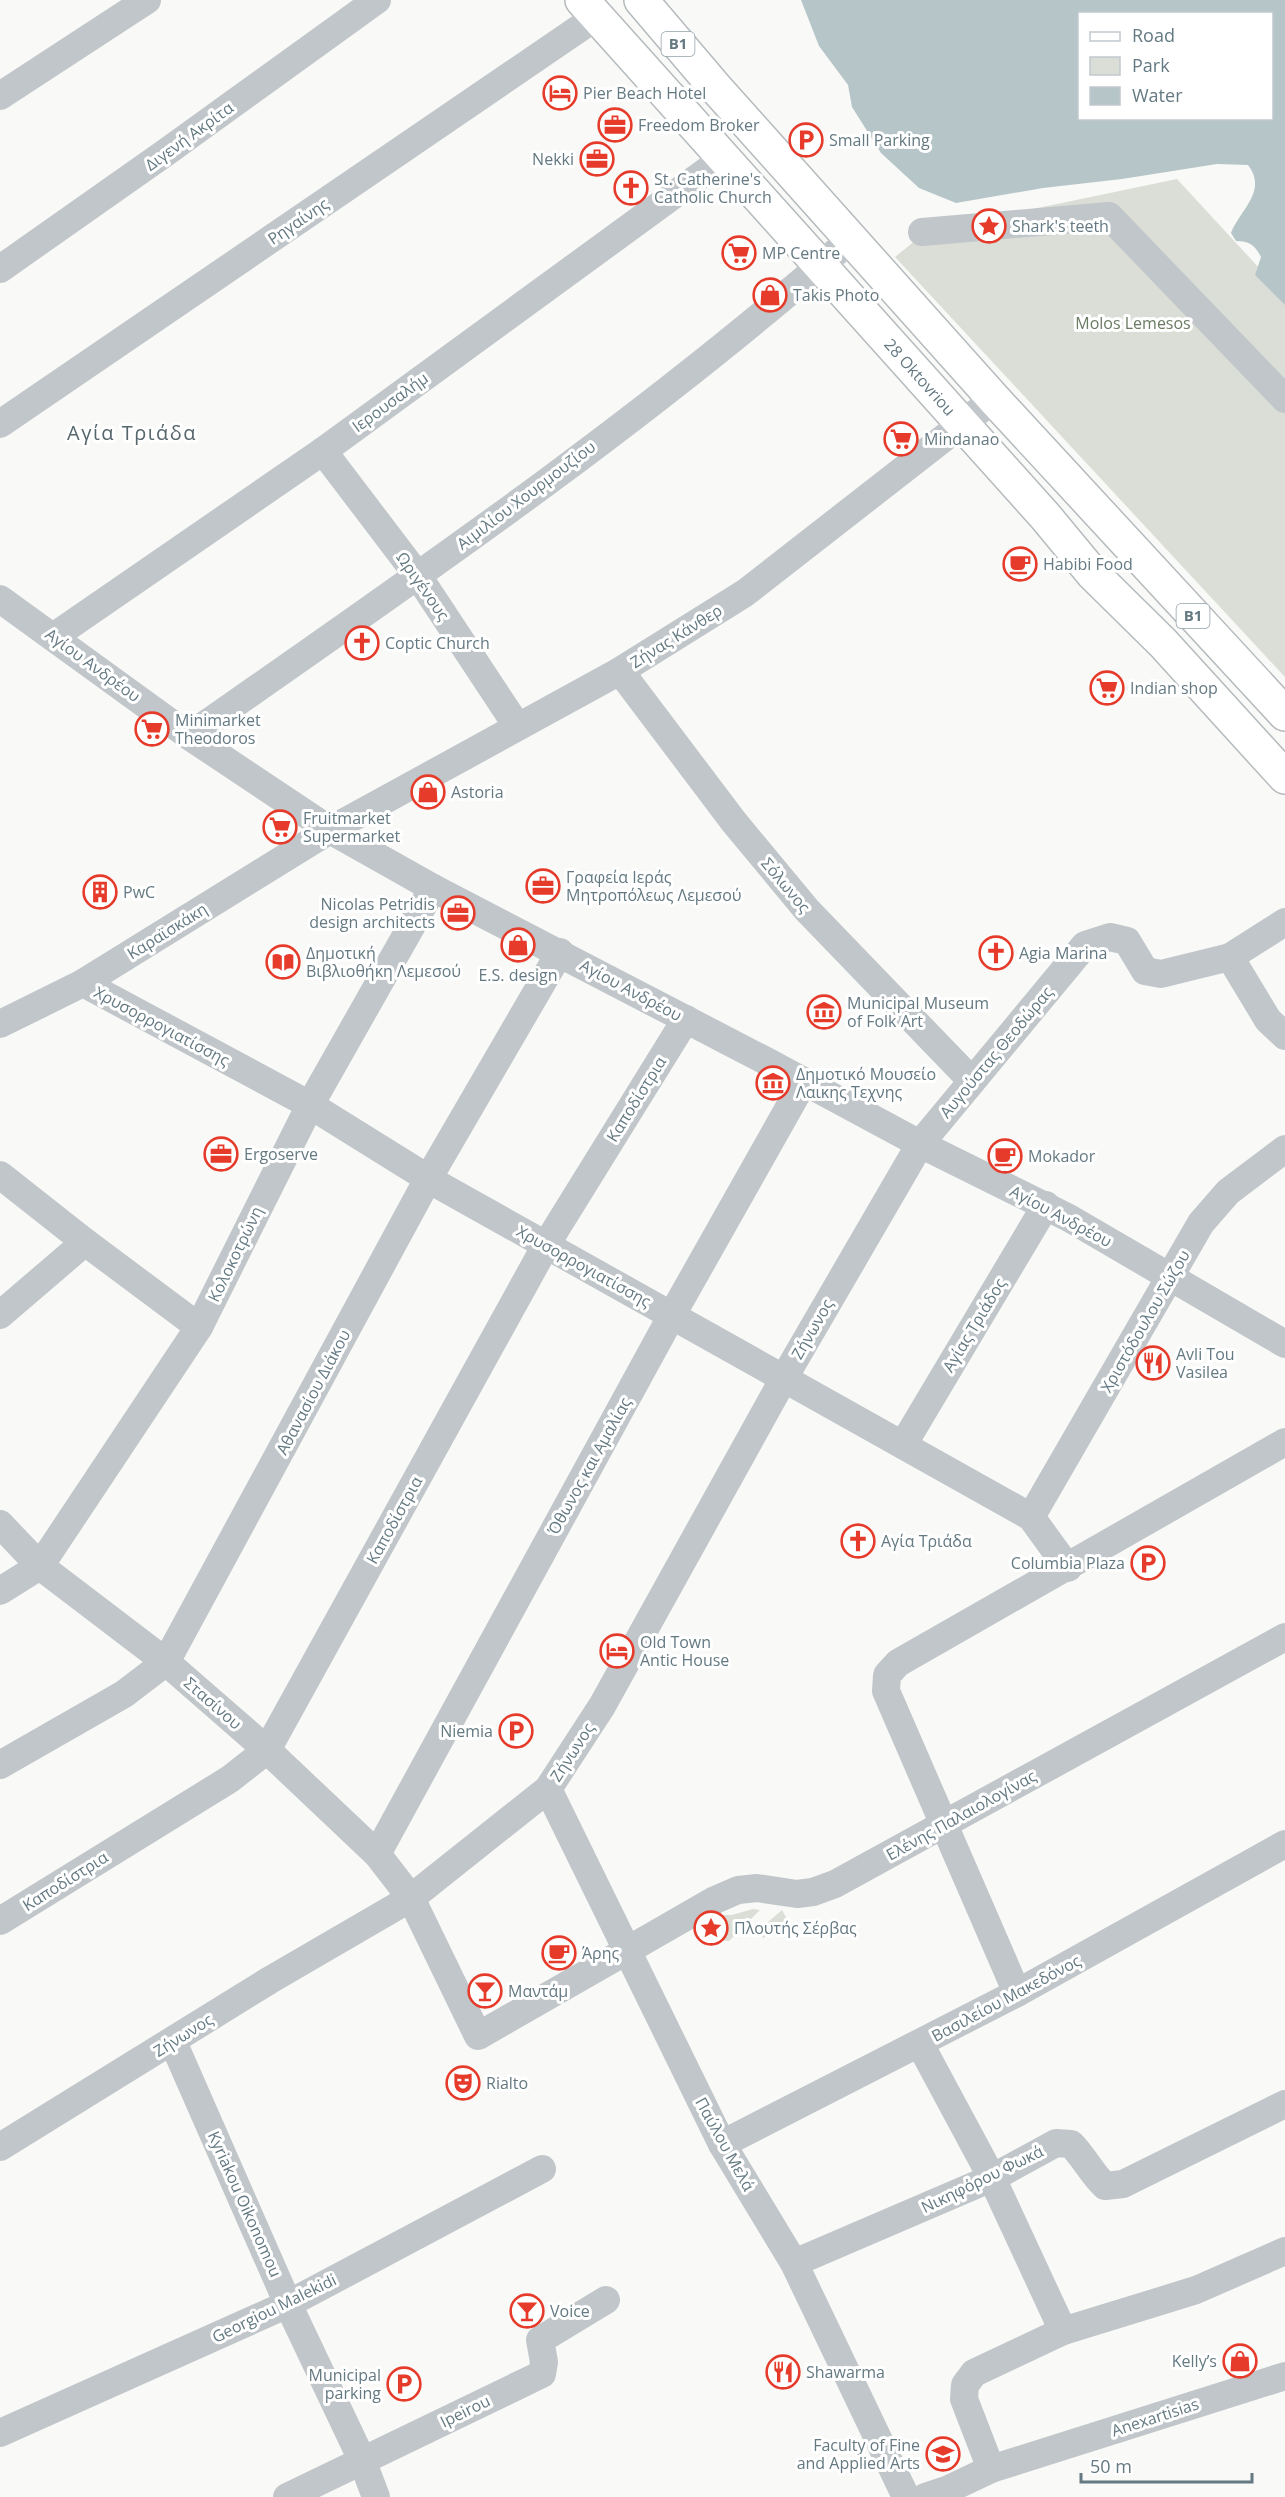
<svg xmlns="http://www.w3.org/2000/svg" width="1285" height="2497" font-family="'Open Sans',sans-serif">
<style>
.green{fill:#daded6}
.water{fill:#b6c6c8;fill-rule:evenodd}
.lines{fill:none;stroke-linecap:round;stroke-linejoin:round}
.major-casing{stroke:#b4babd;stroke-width:36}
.minor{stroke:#c0c6c9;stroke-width:28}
.major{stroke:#fff;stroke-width:33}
.labels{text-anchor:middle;stroke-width:6;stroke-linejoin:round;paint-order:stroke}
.shield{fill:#fff;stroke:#92a1a8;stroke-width:1.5}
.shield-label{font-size:15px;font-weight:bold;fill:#647982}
.poi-label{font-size:16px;fill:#647982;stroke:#fff;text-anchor:start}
.street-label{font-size:16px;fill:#647982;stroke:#fff}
.park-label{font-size:16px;fill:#6a7a63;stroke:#fff}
.quarter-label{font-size:20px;letter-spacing:1.5px;fill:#56666d;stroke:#fff}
</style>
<rect width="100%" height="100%" fill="#f9f9f7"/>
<g class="green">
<polygon points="1177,179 1285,296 1285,677 895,257 927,231"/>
<polygon points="753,1909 760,1910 729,1941 708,1939 707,1926 709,1920 717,1915 732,1915"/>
<polygon points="782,1910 789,1923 763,1938 761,1934 768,1922"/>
</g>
<path class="water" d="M 801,0 L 1285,0 L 1285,305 L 1255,275 L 1261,257 C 1255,245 1249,241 1236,241 L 1231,233 C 1240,210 1268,191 1248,165 L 1217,164 L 1122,179 L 1043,188 L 956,203 L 919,188 L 881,153 L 852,107 L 848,85 L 819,46 ZM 1080,14 L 1272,14 L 1272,118 L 1080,118 Z"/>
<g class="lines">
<g class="major-casing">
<g id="major">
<polyline points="582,0 1045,516 1093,574 1163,643 1285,777"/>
<polyline points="641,0 715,87 994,399 1285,714"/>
</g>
</g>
<g class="minor">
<polyline points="0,96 147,0"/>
<polyline points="922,232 1109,216 1285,399"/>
<polyline points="0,269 165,153 377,0"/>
<polyline points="0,424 596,17"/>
<polyline points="323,451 418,576 517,726"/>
<polyline points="0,599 189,736 330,830 433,888 768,1062 920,1144 1069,1218 1285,1344"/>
<polyline points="53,637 323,451 723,159"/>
<polyline points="620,671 734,822 807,910 972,1081"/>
<path d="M 189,736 C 415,578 644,421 851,239"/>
<polyline points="1230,957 1268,1020 1285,1036"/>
<polyline points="83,983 310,1105 437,1184 1031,1517 1068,1568"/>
<polyline points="0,1024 83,983 330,830 620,671 745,593 994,399"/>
<polyline points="0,1175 85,1242 199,1327"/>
<polyline points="0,1315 85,1242"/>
<polyline points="903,1445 1046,1205"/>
<polyline points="1031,1517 1201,1223 1228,1192 1285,1149"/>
<polyline points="0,1524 40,1566 166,1662 267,1750 377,1854 411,1898 478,2036 715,1900 738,1890 757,1888 797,1894 813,1892 835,1884 1285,1637"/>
<polyline points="0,1591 40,1566 199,1327 310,1105 433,888"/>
<polyline points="0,1765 124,1694 166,1662 428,1179 560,952"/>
<polyline points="548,1789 722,2144 794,2263 906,2497"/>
<polyline points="377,1854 672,1315 804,1081"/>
<polyline points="0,1921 230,1779 267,1750 546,1245 686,1019"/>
<polyline points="1017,1993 886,1691 887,1675 898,1663 1285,1442"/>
<polyline points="173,2042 288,2304 362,2460 376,2497"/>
<polyline points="920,2044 992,2178 1063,2331"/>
<polyline points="722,2144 1017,1993 1285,1844"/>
<polyline points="0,2147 270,1980 411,1898 548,1789 602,1706 784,1378 920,1144 1085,945 1110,937 1127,941 1145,971 1161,974 1230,957 1285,922"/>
<path d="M 794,2263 L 992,2178 L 1056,2143 L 1071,2144 C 1084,2157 1092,2174 1105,2186 L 1123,2184 L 1285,2104"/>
<polyline points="0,2433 288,2304 542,2169"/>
<polyline points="991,2469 964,2399 965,2385 974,2373 1063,2331 1196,2290 1285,2251"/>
<polyline points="287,2497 542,2374 544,2362 540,2340 606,2300"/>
<polyline points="925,2497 949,2489 991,2469 1285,2376"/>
</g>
<use href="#major" class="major"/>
</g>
<defs>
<g id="hotel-ring" transform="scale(1.725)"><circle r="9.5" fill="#fff" stroke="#e63b2a" stroke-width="1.5"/><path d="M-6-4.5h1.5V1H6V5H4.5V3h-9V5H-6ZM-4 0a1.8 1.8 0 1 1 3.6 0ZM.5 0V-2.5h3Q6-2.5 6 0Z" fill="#e63b2a"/></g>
<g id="office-ring" transform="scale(1.725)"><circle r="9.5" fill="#fff" stroke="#e63b2a" stroke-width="1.5"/><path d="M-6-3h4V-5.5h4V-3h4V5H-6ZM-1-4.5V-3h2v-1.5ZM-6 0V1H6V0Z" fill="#e63b2a"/></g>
<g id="parking-ring" transform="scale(1.725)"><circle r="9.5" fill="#fff" stroke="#e63b2a" stroke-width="1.5"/><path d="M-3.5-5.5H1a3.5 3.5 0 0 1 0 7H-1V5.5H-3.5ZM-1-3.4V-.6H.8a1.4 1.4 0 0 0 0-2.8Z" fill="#e63b2a"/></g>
<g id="church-ring" transform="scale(1.725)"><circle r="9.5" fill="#fff" stroke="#e63b2a" stroke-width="1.5"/><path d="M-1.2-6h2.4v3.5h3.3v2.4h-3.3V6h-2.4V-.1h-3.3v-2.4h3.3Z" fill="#e63b2a"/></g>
<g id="sight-ring" transform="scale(1.725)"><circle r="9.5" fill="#fff" stroke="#e63b2a" stroke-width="1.5"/><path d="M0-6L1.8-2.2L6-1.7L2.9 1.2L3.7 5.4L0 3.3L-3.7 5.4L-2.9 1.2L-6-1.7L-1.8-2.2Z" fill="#e63b2a"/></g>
<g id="supermarket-ring" transform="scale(1.725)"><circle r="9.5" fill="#fff" stroke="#e63b2a" stroke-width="1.5"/><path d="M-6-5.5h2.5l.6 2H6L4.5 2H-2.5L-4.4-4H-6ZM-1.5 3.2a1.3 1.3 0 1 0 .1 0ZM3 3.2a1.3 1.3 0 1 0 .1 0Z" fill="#e63b2a"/></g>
<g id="shop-ring" transform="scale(1.725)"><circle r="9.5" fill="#fff" stroke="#e63b2a" stroke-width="1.5"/><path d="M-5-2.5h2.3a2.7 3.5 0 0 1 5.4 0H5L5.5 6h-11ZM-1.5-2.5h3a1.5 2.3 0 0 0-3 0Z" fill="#e63b2a"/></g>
<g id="cafe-ring" transform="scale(1.725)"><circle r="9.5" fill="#fff" stroke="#e63b2a" stroke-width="1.5"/><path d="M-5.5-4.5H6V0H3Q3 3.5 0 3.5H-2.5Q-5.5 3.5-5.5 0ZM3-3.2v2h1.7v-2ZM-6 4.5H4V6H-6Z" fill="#e63b2a"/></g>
<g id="building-ring" transform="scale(1.725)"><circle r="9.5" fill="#fff" stroke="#e63b2a" stroke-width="1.5"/><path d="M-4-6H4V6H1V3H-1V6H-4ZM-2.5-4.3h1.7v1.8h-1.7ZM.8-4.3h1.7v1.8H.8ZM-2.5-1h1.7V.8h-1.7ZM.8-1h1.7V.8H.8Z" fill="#e63b2a"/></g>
<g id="library-ring" transform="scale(1.725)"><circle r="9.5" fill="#fff" stroke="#e63b2a" stroke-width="1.5"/><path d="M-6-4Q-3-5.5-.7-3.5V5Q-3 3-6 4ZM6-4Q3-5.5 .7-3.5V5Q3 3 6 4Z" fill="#e63b2a"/></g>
<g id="museum-ring" transform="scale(1.725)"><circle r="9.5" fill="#fff" stroke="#e63b2a" stroke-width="1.5"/><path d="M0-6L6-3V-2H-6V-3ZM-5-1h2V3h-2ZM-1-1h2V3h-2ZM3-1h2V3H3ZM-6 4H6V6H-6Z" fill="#e63b2a"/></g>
<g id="restaurant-ring" transform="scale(1.725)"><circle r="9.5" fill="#fff" stroke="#e63b2a" stroke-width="1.5"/><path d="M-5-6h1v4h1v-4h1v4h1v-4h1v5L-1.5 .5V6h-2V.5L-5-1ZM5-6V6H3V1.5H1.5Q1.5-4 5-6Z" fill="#e63b2a"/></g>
<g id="bar-ring" transform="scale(1.725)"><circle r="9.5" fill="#fff" stroke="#e63b2a" stroke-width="1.5"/><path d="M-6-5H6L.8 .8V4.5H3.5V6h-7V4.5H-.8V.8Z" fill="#e63b2a"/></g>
<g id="theatre-ring" transform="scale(1.725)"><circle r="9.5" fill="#fff" stroke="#e63b2a" stroke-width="1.5"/><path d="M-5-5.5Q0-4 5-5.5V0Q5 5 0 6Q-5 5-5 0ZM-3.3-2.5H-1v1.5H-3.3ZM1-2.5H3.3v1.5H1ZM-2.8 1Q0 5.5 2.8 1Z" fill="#e63b2a"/></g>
<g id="university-ring" transform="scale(1.725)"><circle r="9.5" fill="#fff" stroke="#e63b2a" stroke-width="1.5"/><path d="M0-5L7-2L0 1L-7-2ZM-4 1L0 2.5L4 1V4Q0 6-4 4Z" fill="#e63b2a"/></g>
</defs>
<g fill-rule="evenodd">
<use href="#hotel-ring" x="560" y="93"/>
<use href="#office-ring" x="615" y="125"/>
<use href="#parking-ring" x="806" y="140"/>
<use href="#office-ring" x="597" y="159"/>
<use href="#church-ring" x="631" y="188"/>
<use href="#sight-ring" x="989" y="226"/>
<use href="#supermarket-ring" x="739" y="253"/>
<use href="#shop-ring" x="770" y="295"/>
<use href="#supermarket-ring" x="901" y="439"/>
<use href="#cafe-ring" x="1020" y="564"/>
<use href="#church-ring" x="362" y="643"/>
<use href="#supermarket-ring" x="1107" y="688"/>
<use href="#supermarket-ring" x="152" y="729"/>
<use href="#shop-ring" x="428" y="792"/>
<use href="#supermarket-ring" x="280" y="827"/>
<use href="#office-ring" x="543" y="886"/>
<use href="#building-ring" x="100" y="892"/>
<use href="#office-ring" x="458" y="913"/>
<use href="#shop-ring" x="518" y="945"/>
<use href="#church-ring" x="996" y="953"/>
<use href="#library-ring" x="283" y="962"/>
<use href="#museum-ring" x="824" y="1012"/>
<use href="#museum-ring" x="773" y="1083"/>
<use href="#office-ring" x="221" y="1154"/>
<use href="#cafe-ring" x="1005" y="1156"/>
<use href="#restaurant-ring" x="1153" y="1363"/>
<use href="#church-ring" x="858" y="1541"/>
<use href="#parking-ring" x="1148" y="1563"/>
<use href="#hotel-ring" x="617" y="1651"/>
<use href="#parking-ring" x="516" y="1731"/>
<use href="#sight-ring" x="711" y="1928"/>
<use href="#cafe-ring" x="559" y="1953"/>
<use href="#bar-ring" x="485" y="1991"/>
<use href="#theatre-ring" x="463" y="2083"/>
<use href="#bar-ring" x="527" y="2311"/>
<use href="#shop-ring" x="1240" y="2361"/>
<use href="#restaurant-ring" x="783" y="2372"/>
<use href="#parking-ring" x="404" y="2384"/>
<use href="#university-ring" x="943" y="2454"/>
</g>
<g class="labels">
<g class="shield">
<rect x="661.5" y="32" width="33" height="24" rx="4.5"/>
<rect x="1176.5" y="604" width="33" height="24" rx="4.5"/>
</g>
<g class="shield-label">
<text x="678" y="49">B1</text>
<text x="1193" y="621">B1</text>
</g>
<g class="poi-label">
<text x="583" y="99">Pier Beach Hotel</text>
<text x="638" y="131">Freedom Broker</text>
<text x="829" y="146">Small Parking</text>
<text x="574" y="165" text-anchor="end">Nekki</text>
<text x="654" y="185">St. Catherine's<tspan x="654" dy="18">Catholic Church</tspan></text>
<text x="1012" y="232">Shark's teeth</text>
<text x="762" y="259">MP Centre</text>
<text x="793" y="301">Takis Photo</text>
<text x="924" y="445">Mindanao</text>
<text x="1043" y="570">Habibi Food</text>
<text x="385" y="649">Coptic Church</text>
<text x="1130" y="694">Indian shop</text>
<text x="175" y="726">Minimarket<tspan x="175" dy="18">Theodoros</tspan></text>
<text x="451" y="798">Astoria</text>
<text x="303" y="824">Fruitmarket<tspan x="303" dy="18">Supermarket</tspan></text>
<text x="566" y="883">Γραφεία Ιεράς<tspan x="566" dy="18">Μητροπόλεως Λεμεσού</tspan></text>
<text x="123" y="898">PwC</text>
<text x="435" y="910" text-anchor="end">Nicolas Petridis<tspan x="435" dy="18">design architects</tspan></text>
<text x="306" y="959">Δημοτική<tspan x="306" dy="18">Βιβλιοθήκη Λεμεσού</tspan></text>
<text x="1019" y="959">Agia Marina</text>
<text x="518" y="981" text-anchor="middle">E.S. design</text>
<text x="847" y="1009">Municipal Museum<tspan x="847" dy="18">of Folk Art</tspan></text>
<text x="796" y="1080">Δημοτικό Μουσείο<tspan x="796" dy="18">Λαικης Τεχνης</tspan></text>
<text x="244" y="1160">Ergoserve</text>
<text x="1028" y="1162">Mokador</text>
<text x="1176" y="1360">Avli Tou<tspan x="1176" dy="18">Vasilea</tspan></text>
<text x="881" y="1547">Αγία Τριάδα</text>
<text x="1125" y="1569" text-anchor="end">Columbia Plaza</text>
<text x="640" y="1648">Old Town<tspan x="640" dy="18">Antic House</tspan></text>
<text x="493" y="1737" text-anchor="end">Niemia</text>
<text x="734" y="1934">Πλουτής Σέρβας</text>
<text x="582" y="1959">Άρης</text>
<text x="508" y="1997">Μαντάμ</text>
<text x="486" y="2089">Rialto</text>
<text x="550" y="2317">Voice</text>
<text x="1217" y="2367" text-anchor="end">Kelly’s</text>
<text x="806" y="2378">Shawarma</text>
<text x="381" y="2381" text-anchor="end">Municipal<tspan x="381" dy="18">parking</tspan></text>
<text x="920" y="2451" text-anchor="end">Faculty of Fine<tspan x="920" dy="18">and Applied Arts</tspan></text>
</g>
<g class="street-label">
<text transform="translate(189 136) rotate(-36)" y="6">Διγενή Ακρίτα</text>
<text transform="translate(298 221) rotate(-34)" y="6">Ρηγαίνης</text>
<text transform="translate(920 377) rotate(48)" y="6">28 Oktovriou</text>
<text transform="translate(390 402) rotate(-36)" y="6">Ιερουσαλήμ</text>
<text transform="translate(526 495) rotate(-37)" y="6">Αιμιλίου Χουρμουζίου</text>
<text transform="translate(423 586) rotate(55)" y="6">Ωριγένους</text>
<text transform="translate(676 636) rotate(-32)" y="6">Ζήνας Κάνθερ</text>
<text transform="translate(93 665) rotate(36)" y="6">Αγίου Ανδρέου</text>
<text transform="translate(786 885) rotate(50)" y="6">Σόλωνος</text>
<text transform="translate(167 931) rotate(-32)" y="6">Καραϊσκάκη</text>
<text transform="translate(631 990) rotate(28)" y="6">Αγίου Ανδρέου</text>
<text transform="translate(162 1026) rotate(28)" y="6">Χρυσορρογιατίσσης</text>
<text transform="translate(996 1052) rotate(-50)" y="6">Αυγούστας Θεοδώρας</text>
<text transform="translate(636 1099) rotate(-58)" y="6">Καποδίστρια</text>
<text transform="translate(1061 1216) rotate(28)" y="6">Αγίου Ανδρέου</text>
<text transform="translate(235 1254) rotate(-64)" y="6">Κολοκοτρώνη</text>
<text transform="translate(584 1266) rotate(29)" y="6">Χρυσορρογιατίσσης</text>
<text transform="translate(1145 1321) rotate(-60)" y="6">Χριστόδουλου Σώζου</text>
<text transform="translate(974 1325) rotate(-59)" y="6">Αγίας Τριάδος</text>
<text transform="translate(812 1329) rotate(-60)" y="6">Ζήνωνος</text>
<text transform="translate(313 1392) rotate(-62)" y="6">Αθανασίου Διάκου</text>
<text transform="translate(589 1466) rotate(-61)" y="6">Όθωνος και Αμαλίας</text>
<text transform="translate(394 1520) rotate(-61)" y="6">Καποδίστρια</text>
<text transform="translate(213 1703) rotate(41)" y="6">Στασίνου</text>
<text transform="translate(572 1752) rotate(-57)" y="6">Ζήνωνος</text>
<text transform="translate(961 1815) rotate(-29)" y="6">Ελένης Παλαιολογίνας</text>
<text transform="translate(65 1881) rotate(-32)" y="6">Καποδίστρια</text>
<text transform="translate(1006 1998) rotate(-28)" y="6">Βασιλείου Μακεδόνος</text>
<text transform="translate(183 2035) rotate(-32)" y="6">Ζήνωνος</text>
<text transform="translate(725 2144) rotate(61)" y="6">Παύλου Μελά</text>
<text transform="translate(982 2179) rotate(-26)" y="6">Νικηφόρου Φωκά</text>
<text transform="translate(245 2204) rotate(66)" y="6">Kyriakou Oikonomou</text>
<text transform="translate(274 2308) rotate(-26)" y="6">Georgiou Malekidi</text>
<text transform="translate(465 2411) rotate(-26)" y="6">Ipeirou</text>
<text transform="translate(1155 2417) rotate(-18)" y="6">Anexartisias</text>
</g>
<g class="park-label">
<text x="1133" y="329">Molos Lemesos</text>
</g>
<g class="quarter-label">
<text x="132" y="440">Αγία Τριάδα</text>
</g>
</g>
<rect x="1078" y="12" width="195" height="108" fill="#ffffff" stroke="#c1c9cd" stroke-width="1.5"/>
<rect x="1090" y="32" width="30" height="9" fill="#ffffff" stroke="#c1c9cd" stroke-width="1.5"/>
<text x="1132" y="42" font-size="18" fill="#647982">Road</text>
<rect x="1090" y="57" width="30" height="18" fill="#daded6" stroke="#c1c9cd" stroke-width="1.5"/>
<text x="1132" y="72" font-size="18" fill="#647982">Park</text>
<rect x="1090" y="87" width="30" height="18" fill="#b6c6c8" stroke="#c1c9cd" stroke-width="1.5"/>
<text x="1132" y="102" font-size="18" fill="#647982">Water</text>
<path d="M1081 2473v9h171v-9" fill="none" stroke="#647982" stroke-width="3"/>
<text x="1090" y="2473" font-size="18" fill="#647982" stroke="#ffffff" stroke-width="4.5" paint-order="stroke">50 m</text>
</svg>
